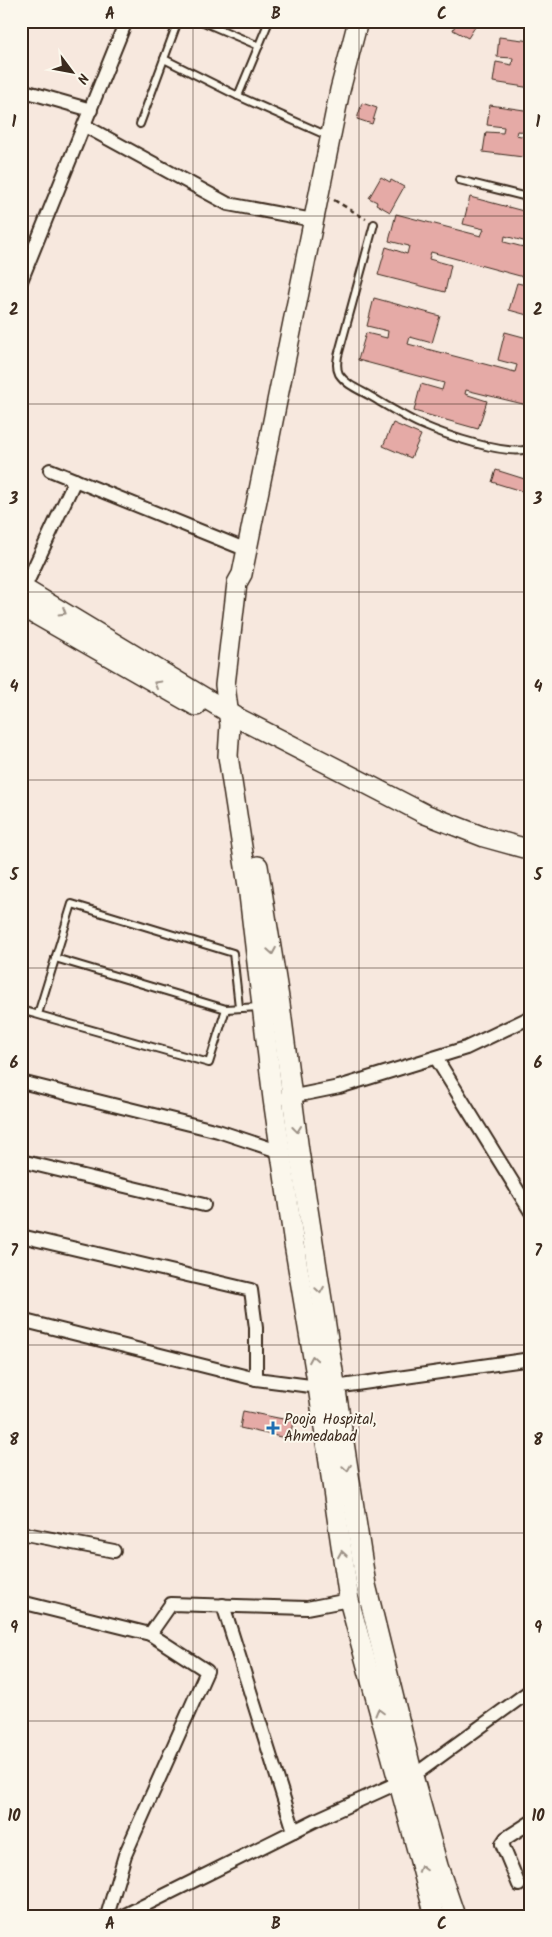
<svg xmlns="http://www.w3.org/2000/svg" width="552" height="1937" font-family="Kalam,sans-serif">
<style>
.building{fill:#e5aaa6;stroke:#3b2a1e}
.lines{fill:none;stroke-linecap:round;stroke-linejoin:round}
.lane-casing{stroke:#3b2a1e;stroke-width:10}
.street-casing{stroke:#3b2a1e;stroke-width:16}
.secondary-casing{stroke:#3b2a1e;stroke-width:22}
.path{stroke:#3b2a1e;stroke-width:2.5;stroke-dasharray:5 4;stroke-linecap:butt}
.lane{stroke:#fbf7ec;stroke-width:6}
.street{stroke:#fbf7ec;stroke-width:12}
.secondary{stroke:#fbf7ec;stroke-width:19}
.oneway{stroke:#9b9085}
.grid{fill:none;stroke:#3b2a1e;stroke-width:1;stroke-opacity:0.55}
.poi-dot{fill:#1f6fb2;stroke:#fbf7ec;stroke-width:2}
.labels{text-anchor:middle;stroke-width:4;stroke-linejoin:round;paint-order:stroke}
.poi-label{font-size:15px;fill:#3b2a1e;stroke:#fbf7ec;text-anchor:start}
.neatline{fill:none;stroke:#3b2a1e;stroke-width:2}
.grid-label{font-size:16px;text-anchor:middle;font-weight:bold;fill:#3b2a1e}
</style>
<rect width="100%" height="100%" fill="#f7e8de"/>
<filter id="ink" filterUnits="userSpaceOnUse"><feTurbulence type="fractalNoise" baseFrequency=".02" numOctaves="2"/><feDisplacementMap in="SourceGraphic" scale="10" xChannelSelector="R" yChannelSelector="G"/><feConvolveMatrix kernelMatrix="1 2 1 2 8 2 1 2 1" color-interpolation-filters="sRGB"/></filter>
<g filter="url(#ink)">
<g class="building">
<polygon points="457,21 465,21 475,27 468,38 453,30"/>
<polygon points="499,37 531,41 531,62 527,61 526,66 531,67 531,88 493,82 496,62 512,65 513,58 497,57"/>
<polygon points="362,103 377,108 372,124 357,119"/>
<polygon points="490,105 531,111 531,132 517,131 516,135 531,138 531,158 483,152 486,132 503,133 504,127 487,125"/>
<polygon points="530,165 531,165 531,185 527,184"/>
<polygon points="381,177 390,182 391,180 404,187 390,212 376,204 377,202 369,198"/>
<polygon points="470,197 531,213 531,228 527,242 505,236 504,242 531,249 531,279 431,252 429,259 451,265 445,292 378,275 386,247 407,254 409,246 389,241 396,214 481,236 484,229 463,224"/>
<polygon points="517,283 531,286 531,316 509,310"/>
<polygon points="374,298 440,316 432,343 410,337 408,344 515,372 517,365 498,360 505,332 531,339 531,406 466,390 465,394 487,401 478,429 414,411 421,384 442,390 444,383 358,360 366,333 387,338 388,331 367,326"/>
<polygon points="393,423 421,435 411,458 383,446"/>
<polygon points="496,470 531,481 531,494 492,482"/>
<polygon points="243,1411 293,1421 290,1439 240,1428"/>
</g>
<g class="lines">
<g class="lane-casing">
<g id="lane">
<polyline points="201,21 259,46"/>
<polyline points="164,59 238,96 328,136"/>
<polyline points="238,96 269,21"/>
<polyline points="140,124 178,21"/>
<polyline points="459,180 531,198"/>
<path d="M 374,224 L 338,356 C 337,362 336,368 339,374 C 346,385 360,390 370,396 C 387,406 403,416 420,424 C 443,434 509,458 531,448"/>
<polyline points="55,958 226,1009 259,1007"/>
<polyline points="21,1010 209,1063 226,1009"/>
<polyline points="38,1014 72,904 233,953 239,1007"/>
</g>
</g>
<g class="street-casing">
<g id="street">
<polyline points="21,90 91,110"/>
<polyline points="85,126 228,204 313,220"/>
<polyline points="21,281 126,21"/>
<polyline points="50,470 247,550"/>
<polyline points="24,589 75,480"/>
<polyline points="436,1058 531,1212"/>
<polyline points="21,1082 218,1131 281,1152"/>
<polyline points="285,1098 339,1087 466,1048 531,1017"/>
<polyline points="21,1161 204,1205"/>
<polyline points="21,1236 251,1290 256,1328 256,1379"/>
<polyline points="21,1320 256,1379 318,1387 335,1387 531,1359"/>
<polyline points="21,1533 114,1551"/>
<polyline points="21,1602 150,1634 171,1604 307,1608 349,1600"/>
<polyline points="223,1605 294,1831"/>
<polyline points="519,1885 502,1844 506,1838 531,1822"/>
<polyline points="107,1916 125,1855 207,1671 150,1634"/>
<polyline points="123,1916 318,1819 413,1776 531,1690"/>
</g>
</g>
<g class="secondary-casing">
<g id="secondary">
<polyline points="358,21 340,90 242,574 237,583 225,685 230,725 228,756 248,886 273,1099 294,1244 318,1387 349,1600 435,1916"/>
<polyline points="21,587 238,718 328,764 425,814 484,837 531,850"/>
<polyline points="21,606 196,706"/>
<polyline points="258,866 280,1004 299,1151 366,1585 413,1776 438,1866 455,1916"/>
</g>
</g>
<polyline class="path" points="334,200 366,219"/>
<use href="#lane" class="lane"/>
<use href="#street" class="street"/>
<use href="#secondary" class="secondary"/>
</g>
<defs><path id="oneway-chevron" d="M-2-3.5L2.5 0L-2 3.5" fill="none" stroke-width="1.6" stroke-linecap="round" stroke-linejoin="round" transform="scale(1.25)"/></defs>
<g class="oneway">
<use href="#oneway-chevron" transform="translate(63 612) rotate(31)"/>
<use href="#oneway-chevron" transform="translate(157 684) rotate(-150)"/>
<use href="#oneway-chevron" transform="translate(272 951) rotate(80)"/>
<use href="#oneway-chevron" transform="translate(297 1129) rotate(83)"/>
<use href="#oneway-chevron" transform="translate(320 1290) rotate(81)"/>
<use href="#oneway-chevron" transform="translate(313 1359) rotate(-100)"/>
<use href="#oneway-chevron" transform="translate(347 1468) rotate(81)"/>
<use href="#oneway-chevron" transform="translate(342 1554) rotate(-99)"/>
<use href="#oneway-chevron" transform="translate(379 1712) rotate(-105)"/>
<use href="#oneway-chevron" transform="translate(422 1869) rotate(-106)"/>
</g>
</g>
<path class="grid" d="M 193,21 L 193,1916M 359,21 L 359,1916M 21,216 L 531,216M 21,404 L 531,404M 21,592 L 531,592M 21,780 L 531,780M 21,968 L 531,968M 21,1157 L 531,1157M 21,1345 L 531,1345M 21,1533 L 531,1533M 21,1721 L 531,1721"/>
<path class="poi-dot" d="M270.5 1420.5h5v5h5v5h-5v5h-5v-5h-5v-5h5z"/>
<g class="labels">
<g class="poi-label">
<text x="284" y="1424">Pooja Hospital,<tspan x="284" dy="17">Ahmedabad</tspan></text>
</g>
</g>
<rect width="552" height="1937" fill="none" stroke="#fbf7ec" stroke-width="55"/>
<g transform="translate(72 72) rotate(122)" stroke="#fbf7ec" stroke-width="4" paint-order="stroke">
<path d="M0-4L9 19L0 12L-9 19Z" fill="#3b2a1e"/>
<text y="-8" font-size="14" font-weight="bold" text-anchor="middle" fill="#3b2a1e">N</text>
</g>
<rect x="28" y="28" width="496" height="1882" class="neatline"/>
<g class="grid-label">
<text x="110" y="19">A</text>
<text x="276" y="19">B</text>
<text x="442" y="19">C</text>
<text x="14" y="127">1</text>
<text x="538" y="127">1</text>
<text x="14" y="315">2</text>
<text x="538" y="315">2</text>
<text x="14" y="504">3</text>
<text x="538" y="504">3</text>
<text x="14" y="692">4</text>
<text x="538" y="692">4</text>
<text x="14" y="880">5</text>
<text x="538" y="880">5</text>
<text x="14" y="1068">6</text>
<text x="538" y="1068">6</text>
<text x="14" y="1256">7</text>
<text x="538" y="1256">7</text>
<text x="14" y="1445">8</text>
<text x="538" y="1445">8</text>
<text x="14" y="1633">9</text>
<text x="538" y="1633">9</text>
<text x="14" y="1821">10</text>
<text x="538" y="1821">10</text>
<text x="110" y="1929">A</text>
<text x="276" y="1929">B</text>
<text x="442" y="1929">C</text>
</g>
</svg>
